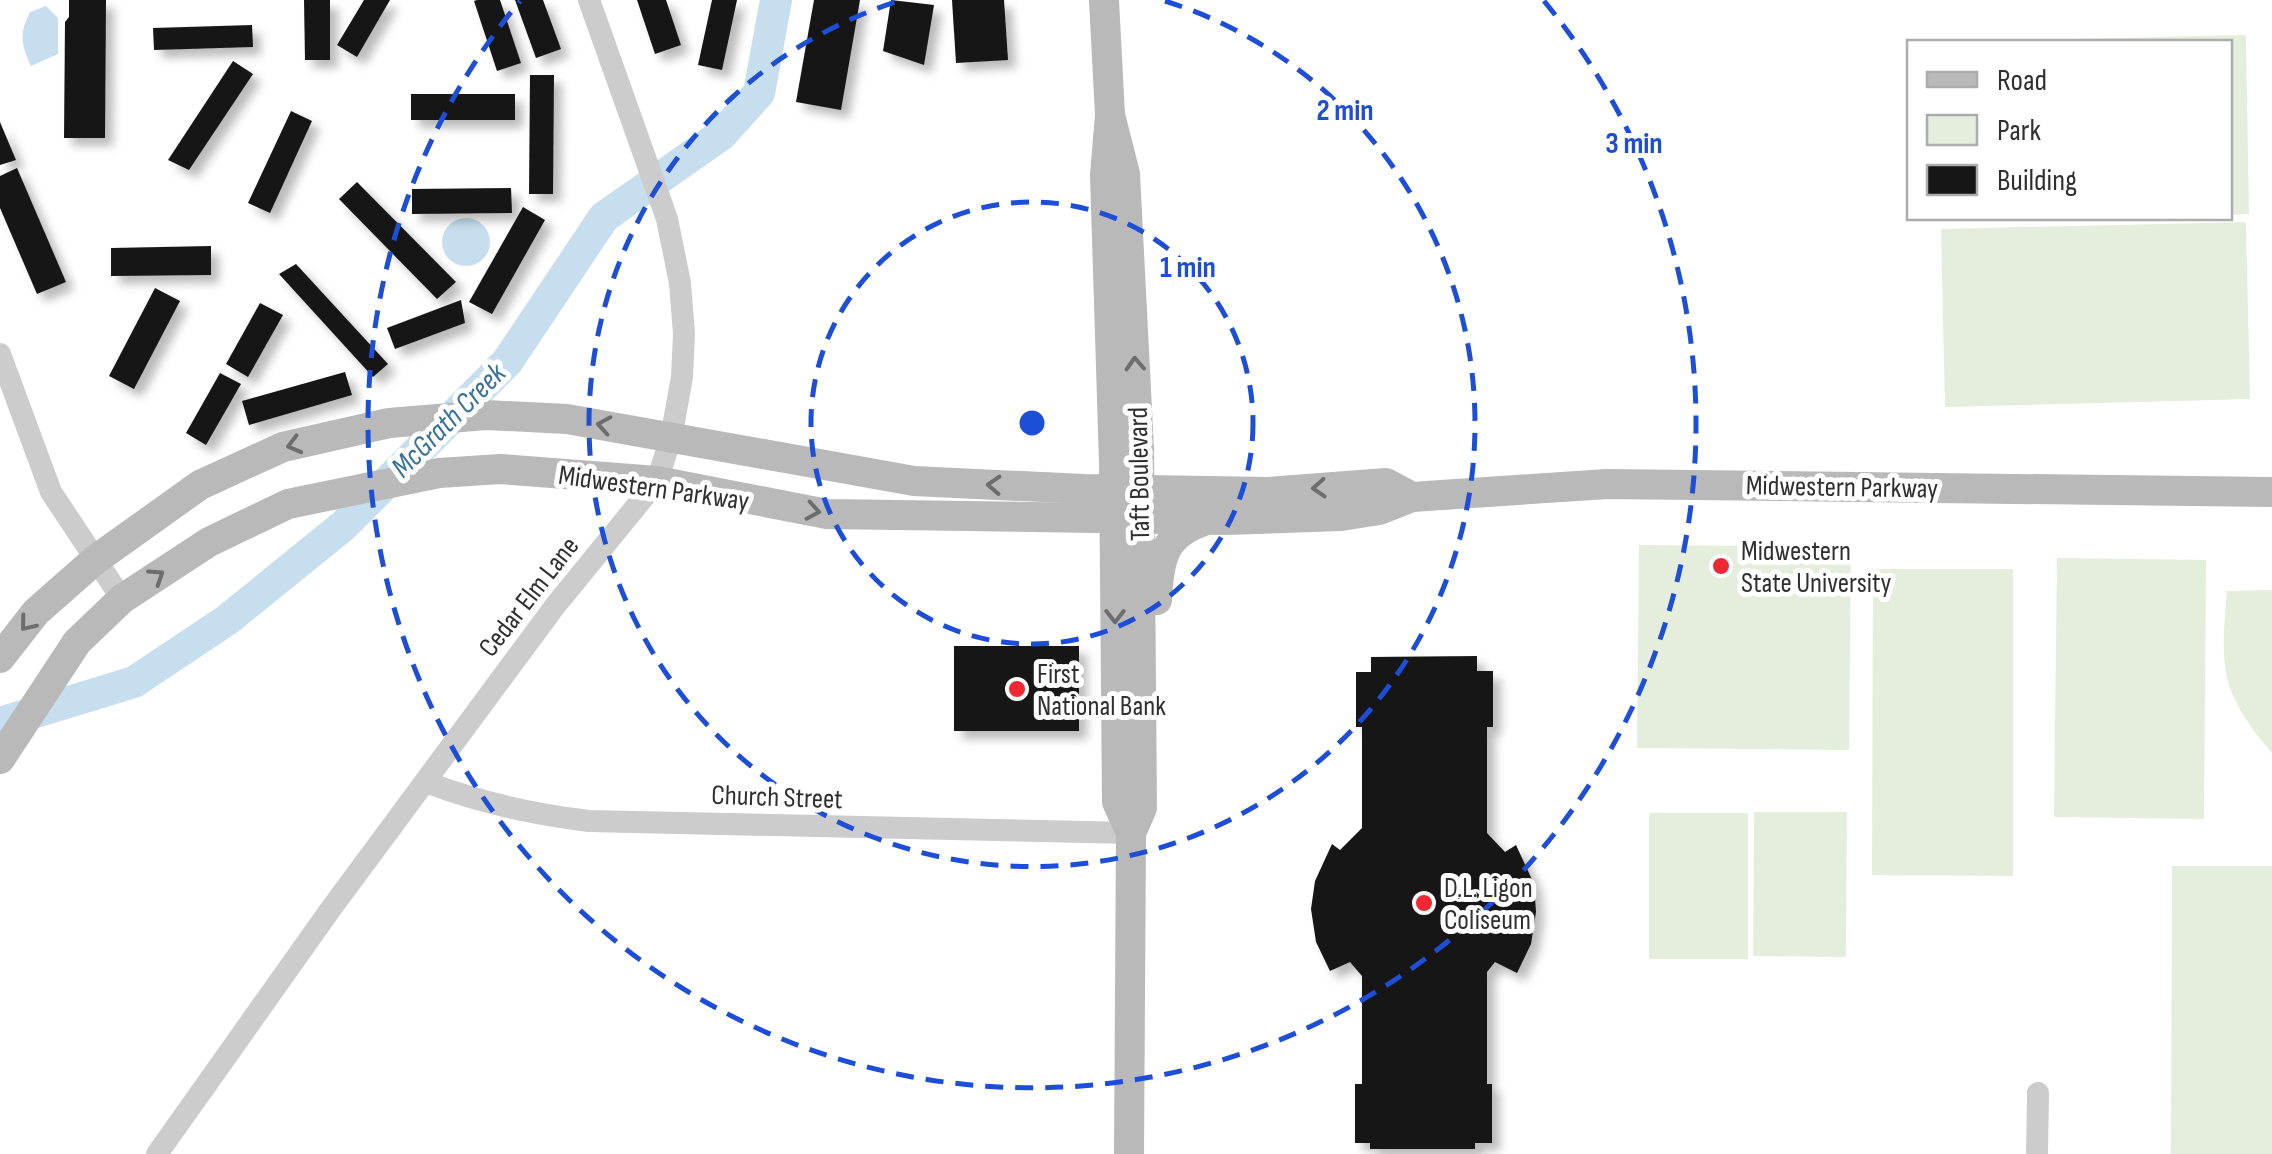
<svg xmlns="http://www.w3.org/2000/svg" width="2272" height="1154" font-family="'Sofia Sans Condensed',sans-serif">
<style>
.green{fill:#e5eddc}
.water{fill:#c7deee}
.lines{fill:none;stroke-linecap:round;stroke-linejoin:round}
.river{stroke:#c7deee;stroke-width:32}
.building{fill:#161616;filter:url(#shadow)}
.street{stroke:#ccc;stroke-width:22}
.secondary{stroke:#b9b9b9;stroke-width:30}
.oneway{stroke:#6d6d6d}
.ring{fill:none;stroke:#1d4ed8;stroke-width:5;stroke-dasharray:18 12}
.poi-dot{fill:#f12731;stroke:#fff;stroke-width:4}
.labels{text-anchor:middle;stroke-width:10;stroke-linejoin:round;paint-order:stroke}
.street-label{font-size:28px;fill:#2f2f2f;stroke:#fff}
.poi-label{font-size:28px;fill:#2f2f2f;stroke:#fff;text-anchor:start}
.water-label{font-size:30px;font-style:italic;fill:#377098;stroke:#fff}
.centre{fill:#1d4ed8;stroke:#fff;stroke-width:5}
.ring-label{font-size:30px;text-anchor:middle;font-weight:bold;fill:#1d4ed8;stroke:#fff;stroke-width:10;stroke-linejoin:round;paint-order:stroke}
</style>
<defs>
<filter id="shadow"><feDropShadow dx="8" dy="8" stdDeviation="5" flood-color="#0004"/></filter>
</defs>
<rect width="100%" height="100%" fill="#fff"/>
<g class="green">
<polygon points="2246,35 2249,214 2230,215 2230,42 1940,42"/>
<polygon points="2246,222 2250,399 1945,407 1941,229"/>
<polygon points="1639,545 1851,547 1849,750 1637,748"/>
<polygon points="2057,558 2206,560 2204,819 2054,817"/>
<polygon points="1873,569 2013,569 2013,876 1872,875"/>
<path d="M 2272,590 L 2272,753 C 2220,692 2220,669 2227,591 Z"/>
<polygon points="1754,812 1847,812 1846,957 1753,956"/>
<rect x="1649" y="813" width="99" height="146"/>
<polygon points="2172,866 2272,866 2272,1154 2171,1154"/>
</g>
<g class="water">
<path d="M 46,6 L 58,18 L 58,54 L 31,66 C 21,44 19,34 30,12 Z"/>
<circle cx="466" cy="242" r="24"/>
</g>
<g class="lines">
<polyline class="river" points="0,723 134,682 227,620 343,526 507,362 604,217 721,135 759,93 776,0"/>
</g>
<g class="building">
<polygon points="69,0 106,0 105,138 64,138 65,22 69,17"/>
<polygon points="304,0 330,0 330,60 305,60"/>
<polygon points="364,0 390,0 357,57 337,45"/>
<polygon points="477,0 500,0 521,63 497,71 474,1"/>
<polygon points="515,0 543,0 561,49 536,58"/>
<polygon points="637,0 666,0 681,45 655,54"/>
<polygon points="712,0 737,0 722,70 698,65"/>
<polygon points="814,0 860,0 841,110 796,102"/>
<polygon points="891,0 934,5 924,65 883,51"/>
<polygon points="952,0 1004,0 1008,60 956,63"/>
<polygon points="252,25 253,47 154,50 153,28"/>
<polygon points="233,61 253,74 189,170 168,160"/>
<polygon points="530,75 554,75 553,194 529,194"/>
<rect x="411" y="94" width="104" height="26"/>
<polygon points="291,111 312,121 270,213 248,203"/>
<polygon points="0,122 16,160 0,165"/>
<polygon points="17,168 66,282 37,294 0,208 0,176"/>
<polygon points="357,182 456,282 437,299 339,199"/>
<polygon points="511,188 512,213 412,214 412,189"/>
<polygon points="523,207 545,220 492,314 469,302"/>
<polygon points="211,246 211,275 111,276 111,248"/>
<polygon points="296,264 388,364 373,377 279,274"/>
<polygon points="155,288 180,301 134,389 109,376"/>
<polygon points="461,300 465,323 395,349 387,328"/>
<polygon points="260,303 283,315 248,377 226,364"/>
<polygon points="345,372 352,395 249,425 242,401"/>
<polygon points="220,373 241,384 206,445 186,433"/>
<rect x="954" y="646" width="125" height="85"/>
<polygon points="1477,656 1477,671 1493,671 1493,727 1487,727 1487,833 1505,852 1516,845 1534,884 1536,912 1531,944 1517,973 1495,962 1487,972 1487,1084 1492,1084 1492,1143 1475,1143 1475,1149 1370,1149 1370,1143 1355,1143 1355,1084 1362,1084 1362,976 1350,962 1330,971 1316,942 1311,909 1315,881 1332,844 1340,850 1362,828 1362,727 1356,727 1356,672 1371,672 1371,657"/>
</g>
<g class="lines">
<g class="street">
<polyline points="0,354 51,492 122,599"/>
<path d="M 426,782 C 480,803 532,814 589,821 L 1131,833"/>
<polyline points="157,1154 330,910 555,606 657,481 671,438 682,377 684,334 680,283 667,219 589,0"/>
<polyline points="2037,1154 2038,1093"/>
</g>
<g class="secondary">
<polyline points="1104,0 1110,115 1105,175 1114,463 1117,802 1131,833"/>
<polyline points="1110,115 1125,174 1139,449 1142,808 1131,833 1129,1154"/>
<path d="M 1157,600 C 1159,558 1163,534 1207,520"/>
<polyline points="0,658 36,612 95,560 200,485 283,447 389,423 486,415 567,419 914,481 1084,489 1268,492 1386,483 1412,497"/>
<polyline points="0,759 77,642 122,599 209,542 288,504 439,473 500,469 657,481 827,514 1226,520 1341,516 1379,510 1412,497 1607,484 2272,492"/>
</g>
</g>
<defs><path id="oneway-chevron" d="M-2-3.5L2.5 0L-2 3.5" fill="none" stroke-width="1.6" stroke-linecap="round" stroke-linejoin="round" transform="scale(2.5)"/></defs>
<g class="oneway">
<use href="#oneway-chevron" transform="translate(1135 364) rotate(-93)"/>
<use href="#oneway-chevron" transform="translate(604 425) rotate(-170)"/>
<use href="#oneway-chevron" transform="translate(294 445) rotate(165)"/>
<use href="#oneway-chevron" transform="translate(994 485) rotate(-177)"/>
<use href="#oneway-chevron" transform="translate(1319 488) rotate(176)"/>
<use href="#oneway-chevron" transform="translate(813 511) rotate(10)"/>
<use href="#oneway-chevron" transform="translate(157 576) rotate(-33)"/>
<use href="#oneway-chevron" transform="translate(1115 616) rotate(90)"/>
<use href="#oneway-chevron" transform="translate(27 624) rotate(129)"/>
</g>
<g class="ring">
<circle cx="1032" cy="423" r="221"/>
<path d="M1165 1A443 443 0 1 1 899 1"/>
<path d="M1544 1A664 664 0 1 1 520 1"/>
</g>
<g class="poi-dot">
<circle cx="1721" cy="566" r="10"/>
<circle cx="1017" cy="689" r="10"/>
<circle cx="1424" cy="903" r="10"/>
</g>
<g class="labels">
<g class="street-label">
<text transform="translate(1138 474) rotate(-91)" y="10">Taft Boulevard</text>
<text transform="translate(1842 486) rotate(1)" y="10">Midwestern Parkway</text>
<text transform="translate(654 487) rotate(8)" y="10">Midwestern Parkway</text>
<text transform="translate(528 596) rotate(-52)" y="10">Cedar Elm Lane</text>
<text transform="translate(777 796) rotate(2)" y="10">Church Street</text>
</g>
<g class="poi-label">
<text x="1741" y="560">Midwestern<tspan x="1741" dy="32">State University</tspan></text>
<text x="1037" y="683">First<tspan x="1037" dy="32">National Bank</tspan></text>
<text x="1444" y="897">D.L. Ligon<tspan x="1444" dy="32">Coliseum</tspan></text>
</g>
<g class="water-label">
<text transform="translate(448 420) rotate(-45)" y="10">McGrath Creek</text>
</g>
</g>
<circle cx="1032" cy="423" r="15" class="centre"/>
<g class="ring-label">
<text x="1345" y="120">2 min</text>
<text x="1634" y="153">3 min</text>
<text x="1188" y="277">1 min</text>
</g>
<rect x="1907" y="40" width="325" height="180" fill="#ffffff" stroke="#acacac" stroke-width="2.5"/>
<rect x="1927" y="72" width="50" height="15" fill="#b9b9b9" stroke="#acacac" stroke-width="2.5"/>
<text x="1997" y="90" font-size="30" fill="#2f2f2f">Road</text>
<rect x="1927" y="115" width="50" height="30" fill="#e5eddc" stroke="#acacac" stroke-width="2.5"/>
<text x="1997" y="140" font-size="30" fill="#2f2f2f">Park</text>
<rect x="1927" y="165" width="50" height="30" fill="#161616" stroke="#acacac" stroke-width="2.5"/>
<text x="1997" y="190" font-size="30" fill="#2f2f2f">Building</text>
</svg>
